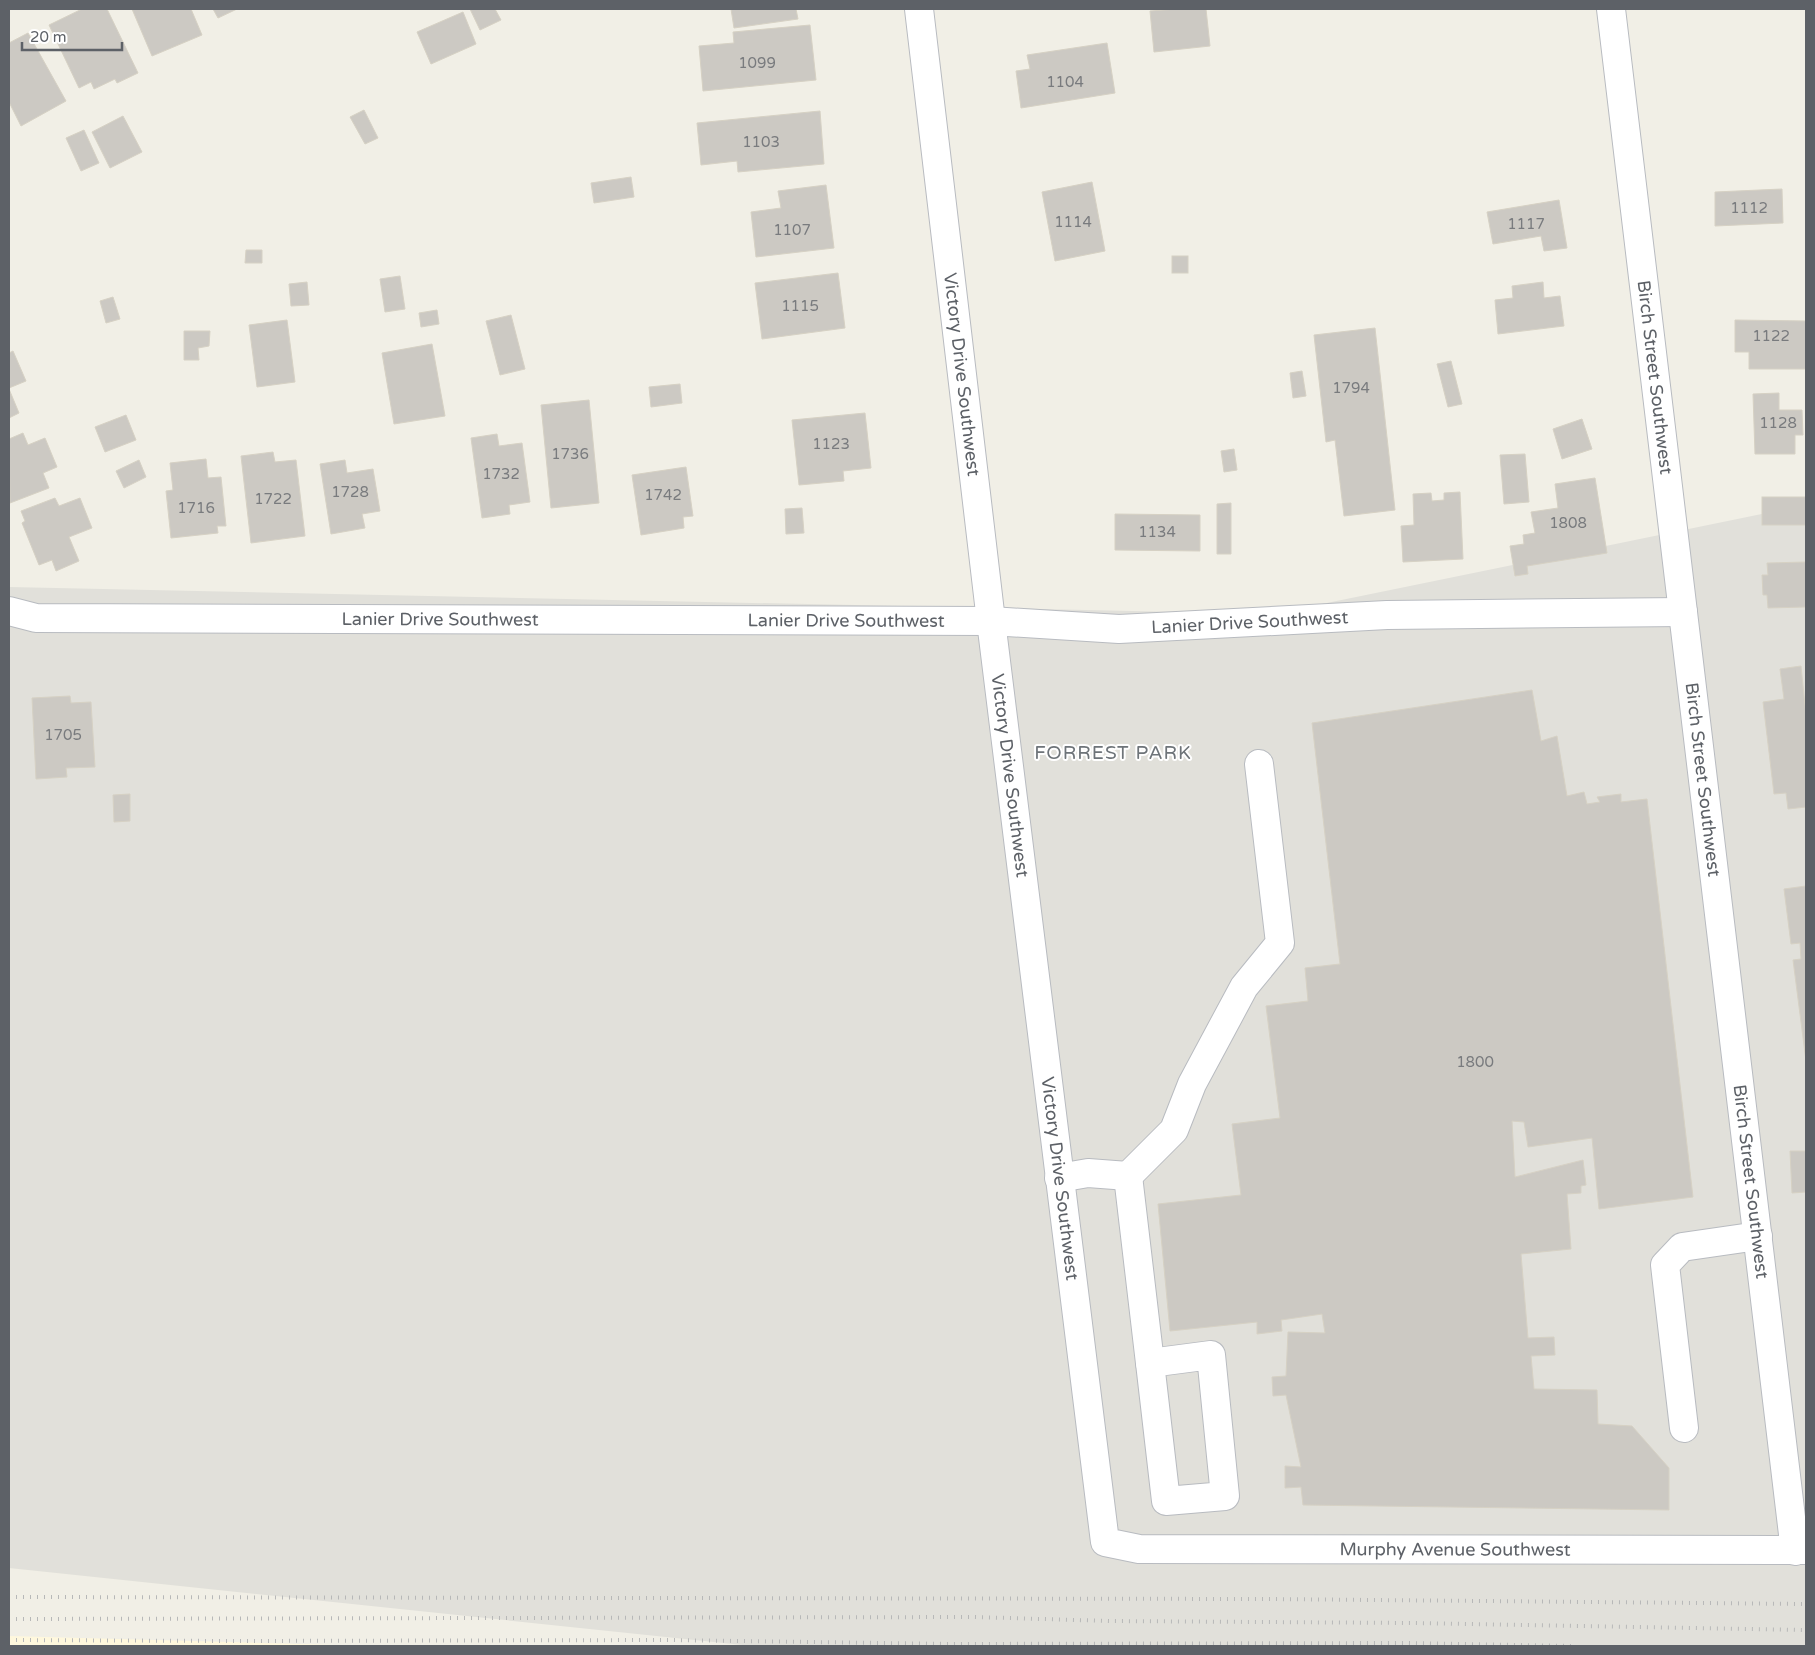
<svg xmlns="http://www.w3.org/2000/svg" width="1815" height="1655" font-family="'Varela Round',sans-serif">
<style>
.commercial{fill:#fff8dd}
.industrial{fill:#e1e0da}
.building{fill:#ccc9c3;stroke:#d6d1c4}
.lines{fill:none;stroke-linecap:round;stroke-linejoin:round}
.minor-casing{stroke:#b8bbc0;stroke-width:30}
.minor{stroke:#fff;stroke-width:28}
.rail{stroke:#b7b8b8;stroke-width:4;stroke-dasharray:1 6;stroke-linecap:butt}
.labels{text-anchor:middle;stroke-width:4;stroke-linejoin:round;paint-order:stroke}
.number-label{font-size:15px;fill:#797b7e}
.street-label{font-size:18px;fill:#5d6167;stroke:#fff}
.neighbourhood-label{font-size:19px;letter-spacing:1px;fill:#6e7479;stroke:#fff}
</style>
<rect width="100%" height="100%" fill="#f1efe6"/>
<polygon class="commercial" points="9,1636 371,1646 9,1646"/>
<polygon class="industrial" points="1806,505 1806,1646 752,1646 9,1568 9,587 1273,614"/>
<g class="building">
<polygon points="82,9 107,9 138,73 117,83 115,79 94,89 91,82 79,88 49,25"/>
<polygon points="132,9 191,9 202,35 152,56"/>
<polygon points="213,9 237,9 218,18"/>
<polygon points="470,9 495,9 501,20 480,30"/>
<polygon points="731,9 796,9 798,19 734,28"/>
<polygon points="1177,9 1206,9 1210,46 1154,52 1150,11"/>
<polygon points="463,12 476,44 431,64 417,32"/>
<polygon points="810,25 816,80 703,91 699,46 734,43 733,32"/>
<polygon points="28,33 66,101 21,126 9,102 9,43"/>
<polygon points="1107,43 1115,93 1021,108 1016,71 1030,69 1027,55"/>
<polygon points="364,110 378,138 365,144 350,117"/>
<polygon points="820,111 824,164 738,172 737,161 701,165 697,123"/>
<polygon points="123,116 142,152 110,168 92,132"/>
<polygon points="84,130 99,163 81,171 66,138"/>
<polygon points="631,177 634,197 594,203 591,183"/>
<polygon points="1092,182 1105,251 1055,261 1042,192"/>
<polygon points="826,185 834,248 756,257 751,212 781,208 778,191"/>
<polygon points="1782,189 1783,223 1715,226 1715,192"/>
<polygon points="1559,200 1567,248 1544,251 1541,236 1493,244 1487,212"/>
<polygon points="246,250 262,250 262,263 245,263"/>
<rect x="1172" y="256" width="16" height="17"/>
<polygon points="838,273 845,328 762,339 755,283"/>
<polygon points="400,276 405,309 385,312 380,279"/>
<polygon points="307,282 309,305 291,306 289,284"/>
<polygon points="1543,282 1544,298 1560,296 1564,326 1498,334 1495,300 1513,298 1512,286"/>
<polygon points="113,297 120,319 106,323 100,301"/>
<polygon points="437,310 439,324 421,327 419,313"/>
<polygon points="511,315 525,369 500,375 486,321"/>
<polygon points="287,320 295,382 257,387 249,325"/>
<polygon points="1735,320 1806,321 1806,369 1749,369 1749,352 1735,352"/>
<polygon points="1375,328 1395,510 1344,516 1335,440 1326,442 1314,335"/>
<polygon points="184,331 210,331 209,346 198,348 199,360 184,360"/>
<polygon points="432,344 445,416 394,424 382,353"/>
<polygon points="13,351 26,381 9,388 9,353"/>
<polygon points="1451,361 1462,404 1448,407 1437,364"/>
<polygon points="1302,371 1306,396 1293,398 1290,373"/>
<polygon points="680,384 682,403 651,407 649,387"/>
<polygon points="9,389 19,413 9,418"/>
<polygon points="1779,393 1779,410 1802,410 1803,435 1795,435 1795,454 1755,454 1753,394"/>
<polygon points="589,400 599,503 551,508 541,405"/>
<polygon points="865,413 871,468 843,471 844,481 799,485 792,420"/>
<polygon points="126,415 136,440 105,452 95,427"/>
<polygon points="1582,419 1592,449 1562,459 1553,429"/>
<polygon points="23,433 28,445 45,438 57,467 43,473 49,488 10,503 9,439"/>
<polygon points="497,434 499,446 522,443 530,502 509,505 510,514 482,518 471,438"/>
<polygon points="1234,449 1237,470 1224,472 1221,451"/>
<polygon points="273,452 275,462 296,460 305,536 251,543 241,456"/>
<polygon points="1525,454 1529,502 1504,504 1500,455"/>
<polygon points="206,459 208,478 221,477 226,526 217,526 218,533 171,538 166,491 173,490 170,463"/>
<polygon points="139,460 146,477 124,488 116,471"/>
<polygon points="345,460 347,473 373,469 380,511 362,514 365,528 331,534 320,464"/>
<polygon points="686,467 693,516 683,517 684,528 641,535 632,475"/>
<polygon points="1595,478 1607,553 1527,566 1528,574 1515,576 1510,546 1524,544 1523,535 1535,533 1531,512 1558,508 1555,484"/>
<polygon points="1460,492 1463,559 1403,562 1401,526 1414,525 1413,494 1431,493 1432,501 1444,500 1444,493"/>
<rect x="1762" y="497" width="44" height="28"/>
<polygon points="55,498 59,506 80,498 92,528 69,537 79,561 56,571 52,560 39,565 22,523 25,521 21,511"/>
<polygon points="1231,503 1231,554 1217,554 1217,504"/>
<polygon points="802,508 804,533 786,534 785,509"/>
<polygon points="1115,514 1200,515 1200,551 1115,550"/>
<polygon points="1806,562 1806,607 1768,608 1767,595 1763,595 1762,575 1768,575 1767,563"/>
<polygon points="1801,666 1806,715 1806,807 1788,809 1786,793 1774,794 1763,702 1784,699 1780,669"/>
<polygon points="1532,690 1541,741 1557,736 1567,796 1584,792 1587,804 1600,802 1597,797 1621,794 1621,802 1647,799 1693,1197 1599,1209 1592,1138 1528,1147 1524,1122 1512,1121 1515,1177 1583,1160 1586,1185 1581,1186 1581,1193 1567,1194 1571,1249 1521,1254 1528,1338 1554,1337 1555,1355 1531,1356 1534,1389 1597,1390 1598,1424 1632,1426 1669,1468 1669,1510 1303,1505 1301,1487 1285,1488 1285,1466 1301,1467 1286,1395 1273,1396 1272,1377 1286,1376 1288,1332 1325,1333 1322,1314 1281,1320 1282,1331 1257,1334 1257,1322 1170,1331 1158,1204 1241,1195 1232,1124 1280,1118 1266,1006 1308,1001 1305,968 1340,964 1312,723"/>
<polygon points="70,696 71,703 91,702 95,767 66,768 67,777 36,779 32,698"/>
<polygon points="130,794 130,821 114,822 113,795"/>
<polygon points="1806,886 1806,1061 1793,960 1801,959 1800,943 1791,944 1784,889"/>
<polygon points="1790,1151 1806,1151 1806,1192 1792,1193"/>
</g>
<g class="lines">
<g class="minor-casing">
<g id="minor">
<path id="s1" d="M 919,9 L 991,621 L 1105,1542 L 1139,1549 L 1806,1550"/>
<path id="s2" d="M 1611,9 L 1795,1551"/>
<path id="s3" d="M 9,611 L 36,618 L 991,621 L 1119,629 L 1387,615 L 1683,612"/>
<polyline points="1128,1176 1150,1363"/>
<polyline points="1059,1178 1088,1173 1128,1176 1174,1130 1192,1084 1244,987 1280,943 1259,764"/>
<polygon points="1211,1355 1225,1496 1166,1501 1150,1363"/>
<polyline points="1684,1428 1665,1265 1682,1247 1758,1236"/>
</g>
</g>
<use href="#minor" class="minor"/>
<g class="rail">
<polyline points="9,1597 1266,1599 1806,1604"/>
<polyline points="9,1619 975,1617 1109,1621 1412,1623 1806,1630"/>
<polyline points="9,1640 231,1641 668,1640 953,1644 1408,1643 1573,1646"/>
</g>
</g>
<g class="labels">
<g class="number-label">
<text x="757" y="68">1099</text>
<text x="1065" y="87">1104</text>
<text x="761" y="147">1103</text>
<text x="1749" y="213">1112</text>
<text x="1073" y="227">1114</text>
<text x="1526" y="229">1117</text>
<text x="792" y="235">1107</text>
<text x="800" y="311">1115</text>
<text x="1771" y="341">1122</text>
<text x="1351" y="393">1794</text>
<text x="1778" y="428">1128</text>
<text x="831" y="449">1123</text>
<text x="570" y="459">1736</text>
<text x="501" y="479">1732</text>
<text x="350" y="497">1728</text>
<text x="663" y="500">1742</text>
<text x="273" y="504">1722</text>
<text x="196" y="513">1716</text>
<text x="1568" y="528">1808</text>
<text x="1157" y="537">1134</text>
<text x="63" y="740">1705</text>
<text x="1475" y="1067">1800</text>
</g>
<g class="street-label">
<text dy="6" stroke="none"><textPath href="#s1" startOffset="368">Victory Drive Southwest</textPath></text>
<text dy="6" stroke="none"><textPath href="#s2" startOffset="371">Birch Street Southwest</textPath></text>
<text dy="6" stroke="none"><textPath href="#s3" startOffset="432">Lanier Drive Southwest</textPath></text>
<text dy="6" stroke="none"><textPath href="#s3" startOffset="838">Lanier Drive Southwest</textPath></text>
<text dy="6" stroke="none"><textPath href="#s3" startOffset="1242">Lanier Drive Southwest</textPath></text>
<text dy="6" stroke="none"><textPath href="#s1" startOffset="772">Victory Drive Southwest</textPath></text>
<text dy="6" stroke="none"><textPath href="#s2" startOffset="776">Birch Street Southwest</textPath></text>
<text dy="6" stroke="none"><textPath href="#s1" startOffset="1178">Victory Drive Southwest</textPath></text>
<text dy="6" stroke="none"><textPath href="#s2" startOffset="1181">Birch Street Southwest</textPath></text>
<text dy="6" stroke="none"><textPath href="#s1" startOffset="1895">Murphy Avenue Southwest</textPath></text>
</g>
<g class="neighbourhood-label">
<text x="1113" y="759">FORREST PARK</text>
</g>
</g>
<rect width="1815" height="1655" fill="none" stroke="#5d6167" stroke-width="20"/>
<path d="M22 42v8h100v-8" fill="none" stroke="#5d6167" stroke-width="2.5"/>
<text x="30" y="42" font-size="15" fill="#5d6167" stroke="#ffffff" stroke-width="4" paint-order="stroke">20 m</text>
</svg>
